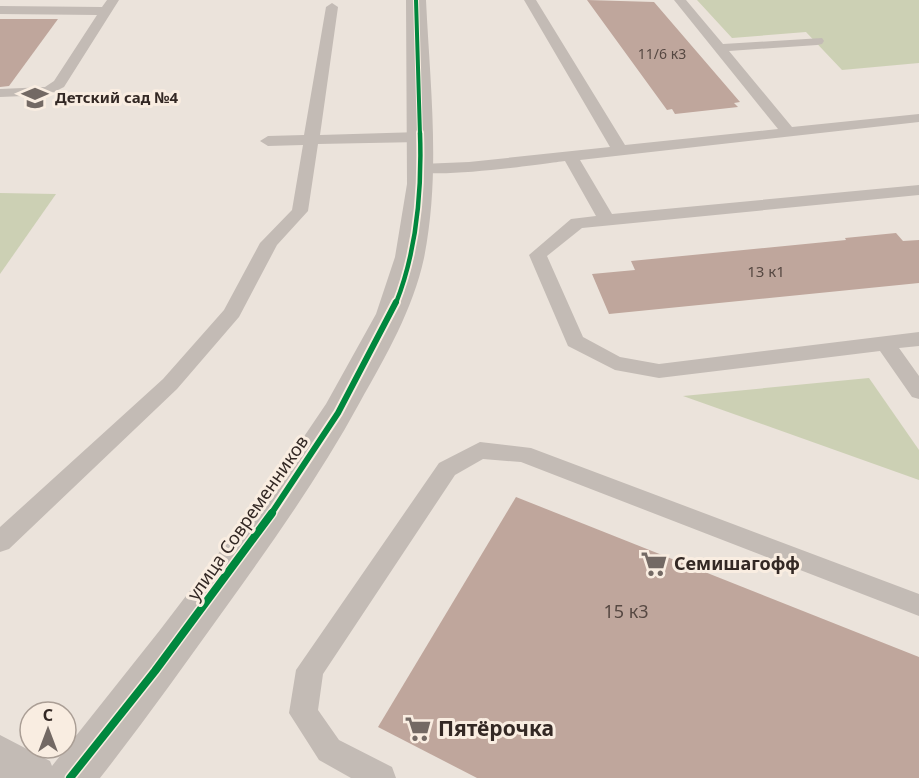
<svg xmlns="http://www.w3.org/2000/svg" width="919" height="778" font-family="'Noto Sans',sans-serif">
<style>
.green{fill:#ccd0b4}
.building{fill:#bfa69c}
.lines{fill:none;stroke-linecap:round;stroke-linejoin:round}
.service{fill:#c3bbb5;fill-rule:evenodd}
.minor{fill:#c3bbb5;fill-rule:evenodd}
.cycleway-far3-casing{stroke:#f9ede1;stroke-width:6}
.cycleway-far2-casing{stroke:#f9ede1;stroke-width:8}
.cycleway-far1-casing{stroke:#f9ede1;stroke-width:10}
.cycleway-casing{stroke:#f9ede1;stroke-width:11}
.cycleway-far3{stroke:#00873e;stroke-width:4}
.cycleway-far2{stroke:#00873e;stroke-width:4.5}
.cycleway-far1{stroke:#00873e;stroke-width:6}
.cycleway{stroke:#00873e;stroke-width:8}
.labels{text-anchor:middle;stroke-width:6;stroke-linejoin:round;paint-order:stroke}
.far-number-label{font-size:14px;fill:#564842}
.far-poi-label{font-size:15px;font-weight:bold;fill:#332824;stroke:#f9ede1;text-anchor:start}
.number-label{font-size:15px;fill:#564842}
.street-label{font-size:18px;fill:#332824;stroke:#f9ede1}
.poi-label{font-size:18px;font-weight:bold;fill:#332824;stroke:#f9ede1;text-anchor:start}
.near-number-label{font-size:18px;fill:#564842}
.near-poi-label{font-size:21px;font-weight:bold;fill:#332824;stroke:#f9ede1;text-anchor:start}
</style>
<rect width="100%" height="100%" fill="#ebe3db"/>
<g class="green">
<polygon points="697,0 919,0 919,63 842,70 806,32 732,38"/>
<polygon points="0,193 56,194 0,274"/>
<polygon points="869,378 919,450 919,480 683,396"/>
</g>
<g class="building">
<polygon points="587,0 654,2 740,102 734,103 738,107 675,114 672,109 667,110"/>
<polygon points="0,19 58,19 9,86 0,87"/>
<polygon points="896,233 903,241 919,240 919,283 609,314 592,274 635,270 631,261 846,240 845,238"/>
<polygon points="516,497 919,657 919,778 477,778 378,727"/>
</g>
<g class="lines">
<g class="service">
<polygon points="107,0 119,0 64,87 48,95 0,97 0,89 45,87 54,81 97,15 0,14 0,6 102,7"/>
<path d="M 524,0 L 536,0 L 625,145 L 778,129 L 674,0 L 686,0 L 723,44 L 822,38 L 824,41 L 822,44 L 817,45 L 729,51 L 792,127 L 919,114 L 919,122 L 580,160 L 612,214 L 919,185 L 919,195 L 582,228 L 547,256 L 583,337 L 620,357 L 659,364 L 919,332 L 919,346 L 899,348 L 919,376 L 919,399 L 912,397 L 880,351 L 659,378 L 615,370 L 568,346 L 529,255 L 571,219 L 596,216 L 565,161 C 543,164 423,181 413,169 L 421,164 L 469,162 L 610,147 Z"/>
<polygon points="332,3 338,7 320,135 420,132 428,137 420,142 318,144 308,211 277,245 239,317 177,389 9,549 0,552 0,527 163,379 224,310 260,243 292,210 303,145 268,146 260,141 268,136 304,135 326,7"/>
<polygon points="480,442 531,448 919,594 919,616 521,462 483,459 455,475 323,674 318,710 339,740 392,767 396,778 351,778 319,760 289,713 296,670 439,463"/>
</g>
<path class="minor" d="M 406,0 L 426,0 C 430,85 441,173 424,258 C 413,309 386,356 360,402 C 321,474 274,540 226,607 C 185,664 144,722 100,778 L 0,778 L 0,735 L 50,761 L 52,766 L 160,630 L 276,478 L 326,404 L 376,314 L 395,257 L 407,184 Z"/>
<g class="cycleway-far3-casing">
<polyline id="cycleway-far3" points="416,0 420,135"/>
</g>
<g class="cycleway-far2-casing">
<path id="cycleway-far2" d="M 396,303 C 417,250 422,190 420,133"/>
</g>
<g class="cycleway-far1-casing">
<polyline id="cycleway-far1" points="271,514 338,413 396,302"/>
</g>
<g class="cycleway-casing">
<polyline id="cycleway" points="70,778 155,671 272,513"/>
</g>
<use href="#cycleway-far3" class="cycleway-far3"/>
<use href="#cycleway-far2" class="cycleway-far2"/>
<use href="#cycleway-far1" class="cycleway-far1"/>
<use href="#cycleway" class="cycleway"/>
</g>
<defs>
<g id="school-bare" transform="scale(2.07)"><path d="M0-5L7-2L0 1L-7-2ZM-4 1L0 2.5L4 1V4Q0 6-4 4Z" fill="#736964" stroke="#f9ede1" stroke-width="2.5" paint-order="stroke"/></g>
<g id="supermarket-bare" transform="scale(2.07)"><path d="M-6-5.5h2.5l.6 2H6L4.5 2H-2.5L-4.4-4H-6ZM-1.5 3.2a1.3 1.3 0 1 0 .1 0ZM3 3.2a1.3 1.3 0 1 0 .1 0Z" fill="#736964" stroke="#f9ede1" stroke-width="2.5" paint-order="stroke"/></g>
</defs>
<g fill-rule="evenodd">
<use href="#school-bare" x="35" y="98"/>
<use href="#supermarket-bare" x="654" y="564"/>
<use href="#supermarket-bare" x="418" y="729"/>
</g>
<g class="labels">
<g class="far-number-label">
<text x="662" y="59">11/6 к3</text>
</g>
<g class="far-poi-label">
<text x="55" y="103">Детский сад №4</text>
</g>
<g class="number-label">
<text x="766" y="277">13 к1</text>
</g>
<g class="street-label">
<text transform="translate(248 518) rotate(-55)" y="6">улица Современников</text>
</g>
<g class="poi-label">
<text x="674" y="570">Семишагофф</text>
</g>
<g class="near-number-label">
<text x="626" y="618">15 к3</text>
</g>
<g class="near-poi-label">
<text x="438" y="736">Пятёрочка</text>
</g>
</g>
<g transform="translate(48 730)"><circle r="28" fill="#f9ede1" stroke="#aa9e95" stroke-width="1.5"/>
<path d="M0-4.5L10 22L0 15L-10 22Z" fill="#736964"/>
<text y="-9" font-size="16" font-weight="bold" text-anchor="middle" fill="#332824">С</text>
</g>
</svg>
